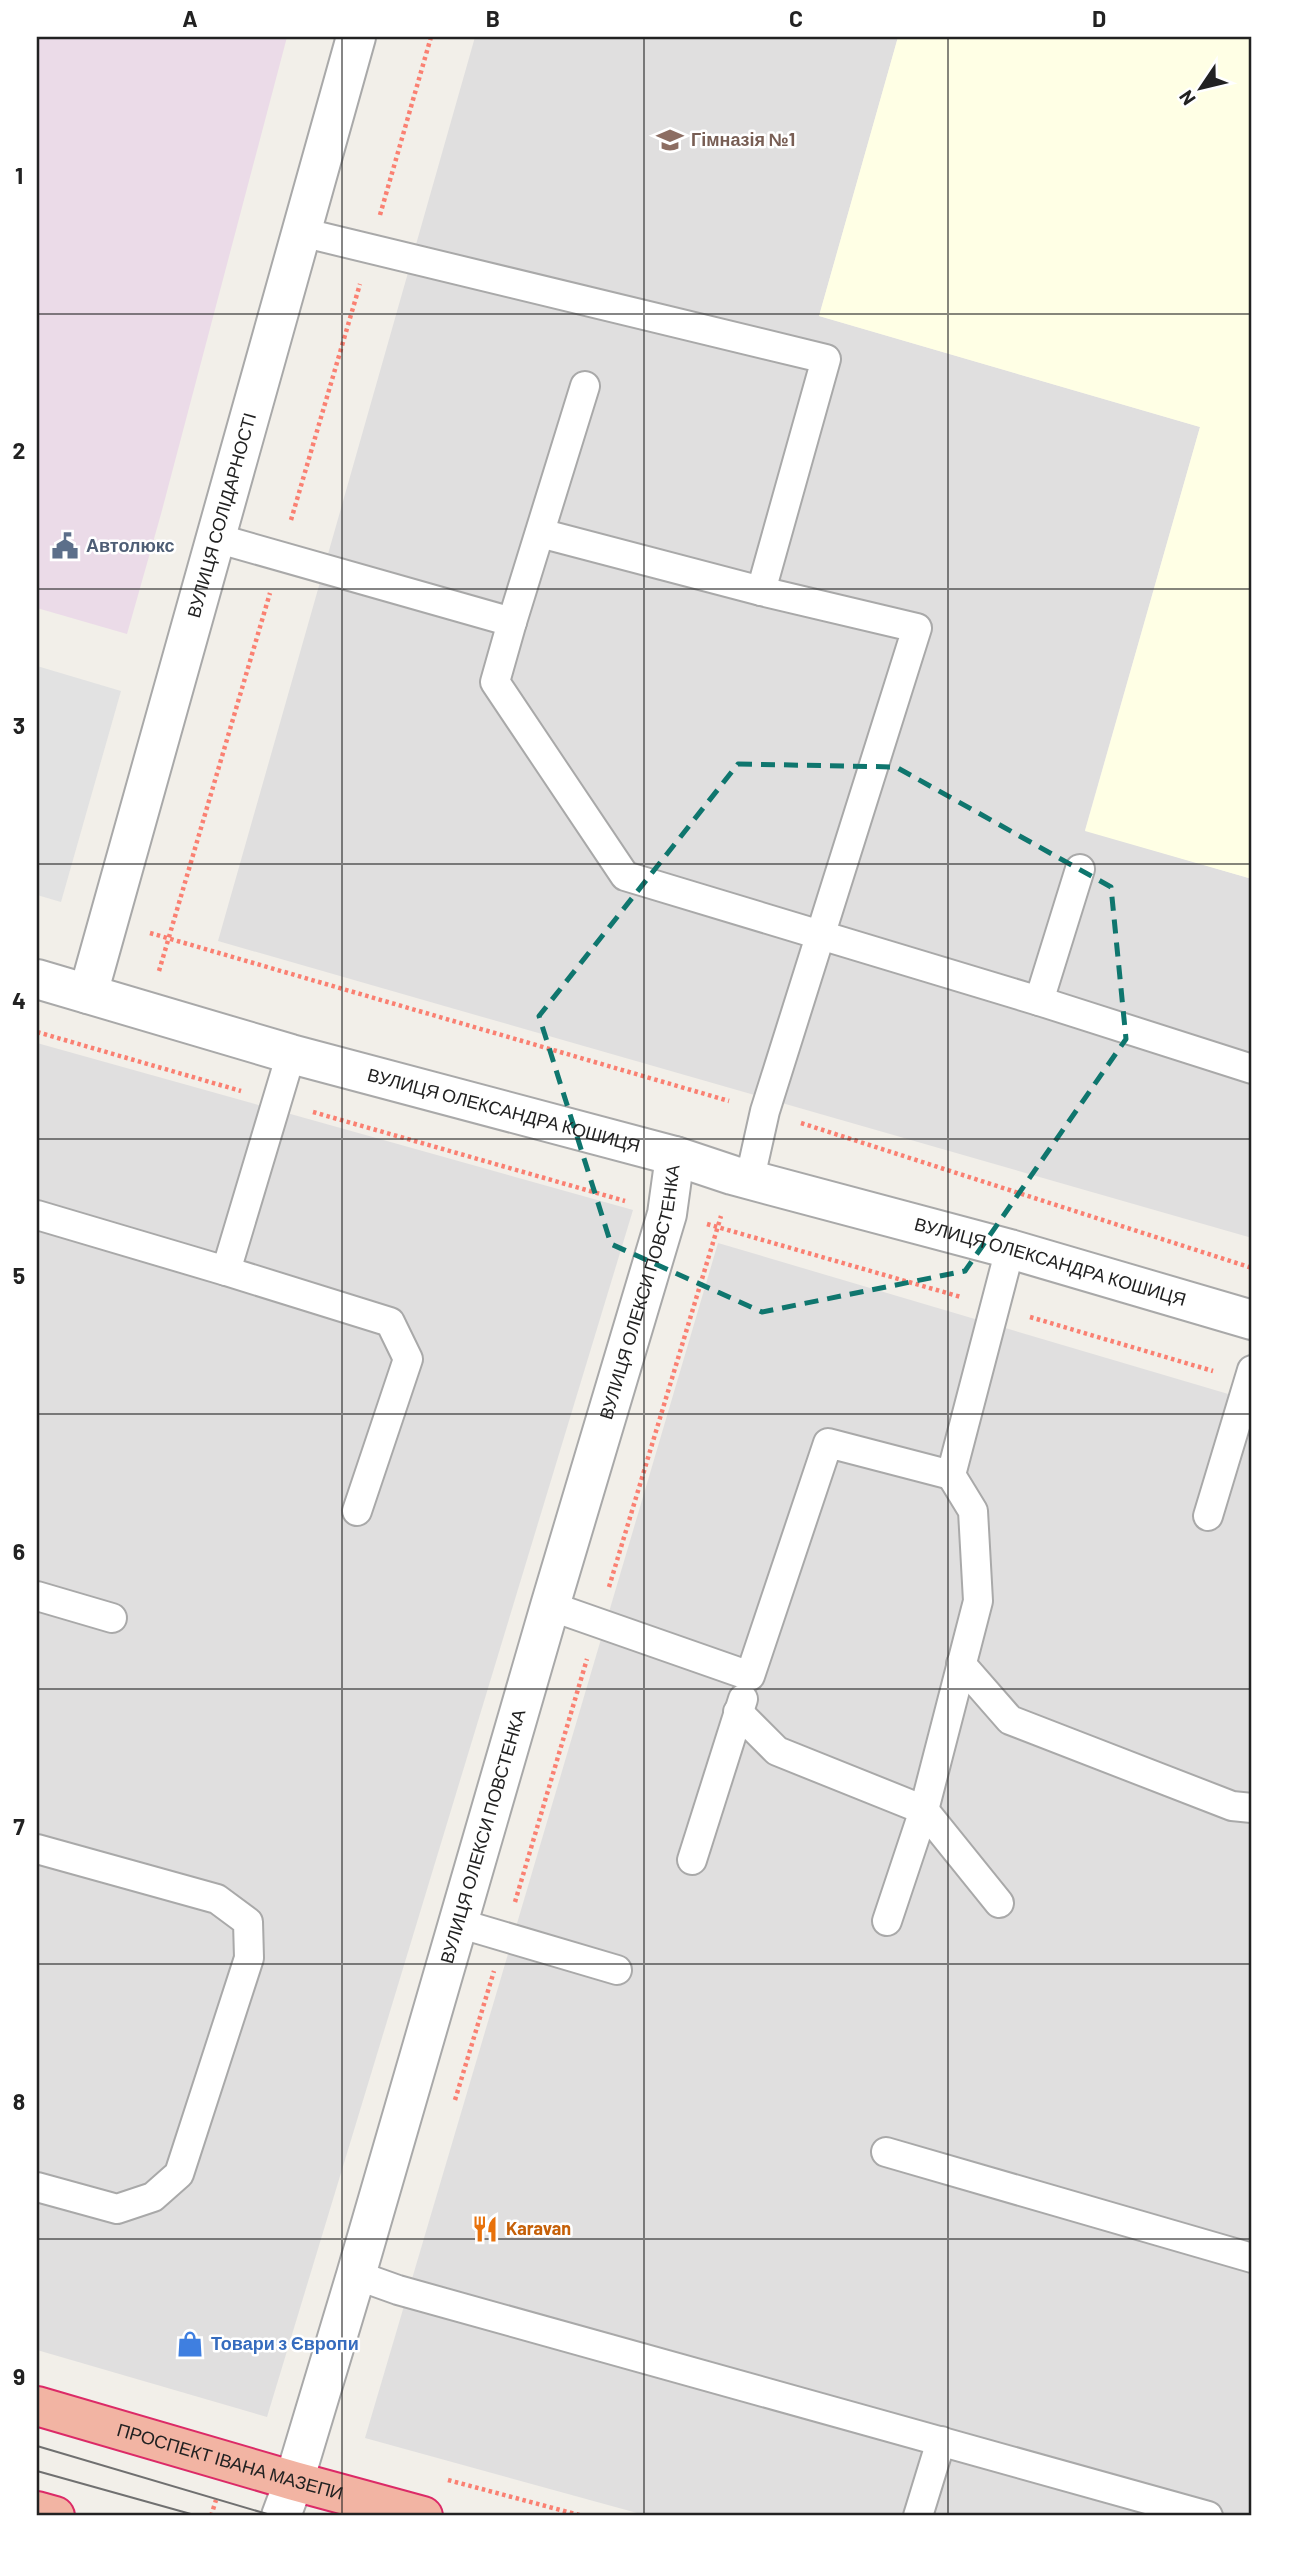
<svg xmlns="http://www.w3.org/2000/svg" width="1289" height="2553" font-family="Barlow,sans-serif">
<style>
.residential{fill:#e0dfdf}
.industrial{fill:#ebdbe8}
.education{fill:#ffffe5}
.parking{fill:#e2e2e2}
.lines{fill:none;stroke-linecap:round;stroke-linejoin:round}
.service-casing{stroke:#a9a9a9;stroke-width:32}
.minor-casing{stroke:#a9a9a9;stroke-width:42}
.trunk-casing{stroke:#dc2a67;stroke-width:42}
.path{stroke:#fa8072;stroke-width:4.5;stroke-dasharray:3.5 3.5;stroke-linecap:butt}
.service{stroke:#fff;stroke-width:28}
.minor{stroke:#fff;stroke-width:38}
.trunk{stroke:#f2b4a3;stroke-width:38}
.tram{stroke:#707070;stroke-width:2}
.marked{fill:none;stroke:#0f766e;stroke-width:5;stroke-dasharray:14 9;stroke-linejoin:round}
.grid{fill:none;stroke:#222;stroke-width:2;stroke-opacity:0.55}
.labels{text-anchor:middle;stroke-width:5;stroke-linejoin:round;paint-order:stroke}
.education-label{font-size:18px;font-weight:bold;fill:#785e54;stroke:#fff;text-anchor:start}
.street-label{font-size:18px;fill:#222;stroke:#fff}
.service-label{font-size:18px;font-weight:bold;fill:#4e5e75;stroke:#fff;text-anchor:start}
.food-label{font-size:18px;font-weight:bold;fill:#c56008;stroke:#fff;text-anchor:start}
.shop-label{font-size:18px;font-weight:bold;fill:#366cbe;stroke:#fff;text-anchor:start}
.neatline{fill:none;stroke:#222;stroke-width:2.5}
.grid-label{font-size:23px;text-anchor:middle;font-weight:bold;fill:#222}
</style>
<rect width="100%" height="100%" fill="#f2efe9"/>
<g class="residential">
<polygon points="475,37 898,37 819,316 1200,427 1085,830 1252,879 1252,1238 218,941"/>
<polygon points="37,1043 633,1210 267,2417 37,2350"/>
<polygon points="718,1243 1252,1401 1252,2516 648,2516 365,2438"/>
</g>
<polygon class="industrial" points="37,37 287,37 161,514 127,634 37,608"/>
<polygon class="education" points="898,37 1252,37 1252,879 1085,831 1200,427 819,316"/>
<polygon class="parking" points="37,666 121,691 61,902 37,895"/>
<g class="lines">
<g class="service-casing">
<g id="service">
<polyline points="301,232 826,359 761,591"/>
<polyline points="540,533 761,591 917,628 765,1111 750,1178"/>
<polyline points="216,538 512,622 495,682 625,876 1039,1001 1252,1069"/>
<polyline points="512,622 585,386"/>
<polyline points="1039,1001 1080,869"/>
<polyline points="37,1215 226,1271 291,1054"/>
<polyline points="226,1271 390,1322 408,1359 357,1511"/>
<polyline points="1208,1516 1252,1370"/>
<polyline points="37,1596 112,1618"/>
<polyline points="550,1606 750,1676 828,1443 951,1475 1010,1249"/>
<polyline points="961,1664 1010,1720 1232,1806 1252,1808"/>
<polyline points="738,1712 777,1751 924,1810 999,1903"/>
<polyline points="37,1849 217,1899 248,1922 249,1958 179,2174 153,2197 117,2209 37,2187"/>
<polyline points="692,1860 743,1699"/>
<polyline points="887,1921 924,1810 978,1601 973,1511 951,1475"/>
<polyline points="458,1923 617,1970"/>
<polyline points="886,2152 1252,2258"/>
<polyline points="356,2275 398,2290 1208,2516"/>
<polyline points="918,2516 941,2441"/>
</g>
</g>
<g class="minor-casing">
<g id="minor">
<path id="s1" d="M 37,979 L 291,1054 L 675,1156 L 732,1175 L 1010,1249 L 1252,1320"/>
<path id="s2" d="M 88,994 L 356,37"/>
<path id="s3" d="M 281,2516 L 294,2481 L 356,2275 L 550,1606 L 667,1214 L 675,1156"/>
</g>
</g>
<g class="trunk-casing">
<g id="trunk">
<path id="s4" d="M 37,2406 L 294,2481 L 423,2516"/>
<polyline points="37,2511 55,2516"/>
</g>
</g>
<g class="path">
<polyline points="380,215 431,37"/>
<polyline points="291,520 360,284"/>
<polyline points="150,933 729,1101"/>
<polyline points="159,971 270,593"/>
<polyline points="37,1032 241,1091"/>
<polyline points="313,1112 625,1201"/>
<polyline points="801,1123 1252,1268"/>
<polyline points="707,1224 961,1297"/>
<polyline points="1030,1317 1213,1371"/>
<polyline points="609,1587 721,1216"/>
<polyline points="515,1902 587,1659"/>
<polyline points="455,2100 494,1971"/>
<polyline points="448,2480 583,2516"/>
<polyline points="211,2516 216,2500"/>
</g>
<use href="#service" class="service"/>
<use href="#minor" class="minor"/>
<use href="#trunk" class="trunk"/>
<g class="tram">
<polyline points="37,2446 274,2516"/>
<polyline points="37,2471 198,2516"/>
</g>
</g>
<path class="marked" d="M 738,764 L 896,767 L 1111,887 L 1126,1039 L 965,1271 L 762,1312 L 611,1244 L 539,1016 Z"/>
<path class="grid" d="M 342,37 L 342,2516M 644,37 L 644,2516M 948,37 L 948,2516M 37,314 L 1252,314M 37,589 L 1252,589M 37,864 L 1252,864M 37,1139 L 1252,1139M 37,1414 L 1252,1414M 37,1689 L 1252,1689M 37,1964 L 1252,1964M 37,2239 L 1252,2239"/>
<defs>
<g id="school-bare" transform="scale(2.1)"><path d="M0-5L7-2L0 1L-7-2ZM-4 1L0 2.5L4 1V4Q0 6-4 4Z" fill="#8d6e63" stroke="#fff" stroke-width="2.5" paint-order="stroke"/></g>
<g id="civic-bare" transform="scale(2.1)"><path d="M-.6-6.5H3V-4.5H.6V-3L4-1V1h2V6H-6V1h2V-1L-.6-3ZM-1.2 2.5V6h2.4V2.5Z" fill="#5c6f8a" stroke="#fff" stroke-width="2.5" paint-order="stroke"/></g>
<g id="restaurant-bare" transform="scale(2.1)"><path d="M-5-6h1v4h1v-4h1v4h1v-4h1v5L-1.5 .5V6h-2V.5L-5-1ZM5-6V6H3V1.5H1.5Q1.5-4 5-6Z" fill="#e8710a" stroke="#fff" stroke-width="2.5" paint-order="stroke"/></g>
<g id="shop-bare" transform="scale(2.1)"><path d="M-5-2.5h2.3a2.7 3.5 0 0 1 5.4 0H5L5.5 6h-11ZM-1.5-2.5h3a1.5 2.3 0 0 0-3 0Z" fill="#3f7fe0" stroke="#fff" stroke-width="2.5" paint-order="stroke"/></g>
</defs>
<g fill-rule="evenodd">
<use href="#school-bare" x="670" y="140"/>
<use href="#civic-bare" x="65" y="546"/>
<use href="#restaurant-bare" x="485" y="2229"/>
<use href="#shop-bare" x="190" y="2344"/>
</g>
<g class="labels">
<g class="education-label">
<text x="691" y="146">Гімназія №1</text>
</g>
<g class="street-label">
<text dy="6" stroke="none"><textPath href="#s2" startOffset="497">ВУЛИЦЯ СОЛІДАРНОСТІ</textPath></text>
<text dy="6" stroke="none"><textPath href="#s1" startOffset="485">ВУЛИЦЯ ОЛЕКСАНДРА КОШИЦЯ</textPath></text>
<text dy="6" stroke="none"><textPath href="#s1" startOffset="1052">ВУЛИЦЯ ОЛЕКСАНДРА КОШИЦЯ</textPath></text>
<text dy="6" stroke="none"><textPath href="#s3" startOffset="1276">ВУЛИЦЯ ОЛЕКСИ ПОВСТЕНКА</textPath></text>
<text dy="6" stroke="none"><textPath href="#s3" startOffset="709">ВУЛИЦЯ ОЛЕКСИ ПОВСТЕНКА</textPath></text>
<text dy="6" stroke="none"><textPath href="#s4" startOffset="201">ПРОСПЕКТ ІВАНА МАЗЕПИ</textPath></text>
</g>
<g class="service-label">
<text x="86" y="552">Автолюкс</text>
</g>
<g class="food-label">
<text x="506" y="2235">Karavan</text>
</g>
<g class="shop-label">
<text x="211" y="2350">Товари з Європи</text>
</g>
</g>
<rect width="1289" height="2553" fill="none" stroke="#ffffff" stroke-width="77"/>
<g transform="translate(1201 88) rotate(235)" stroke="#ffffff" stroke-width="5" paint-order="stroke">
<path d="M0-5L12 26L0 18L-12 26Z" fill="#222222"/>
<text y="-10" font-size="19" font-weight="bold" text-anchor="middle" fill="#222222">N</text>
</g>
<rect x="38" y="38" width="1212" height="2476" class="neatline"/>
<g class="grid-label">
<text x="190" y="27">A</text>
<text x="493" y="27">B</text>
<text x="796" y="27">C</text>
<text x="1099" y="27">D</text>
<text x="19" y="184">1</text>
<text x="19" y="459">2</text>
<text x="19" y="734">3</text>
<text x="19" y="1009">4</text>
<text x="19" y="1284">5</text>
<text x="19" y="1560">6</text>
<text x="19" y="1835">7</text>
<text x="19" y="2110">8</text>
<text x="19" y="2385">9</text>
</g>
</svg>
